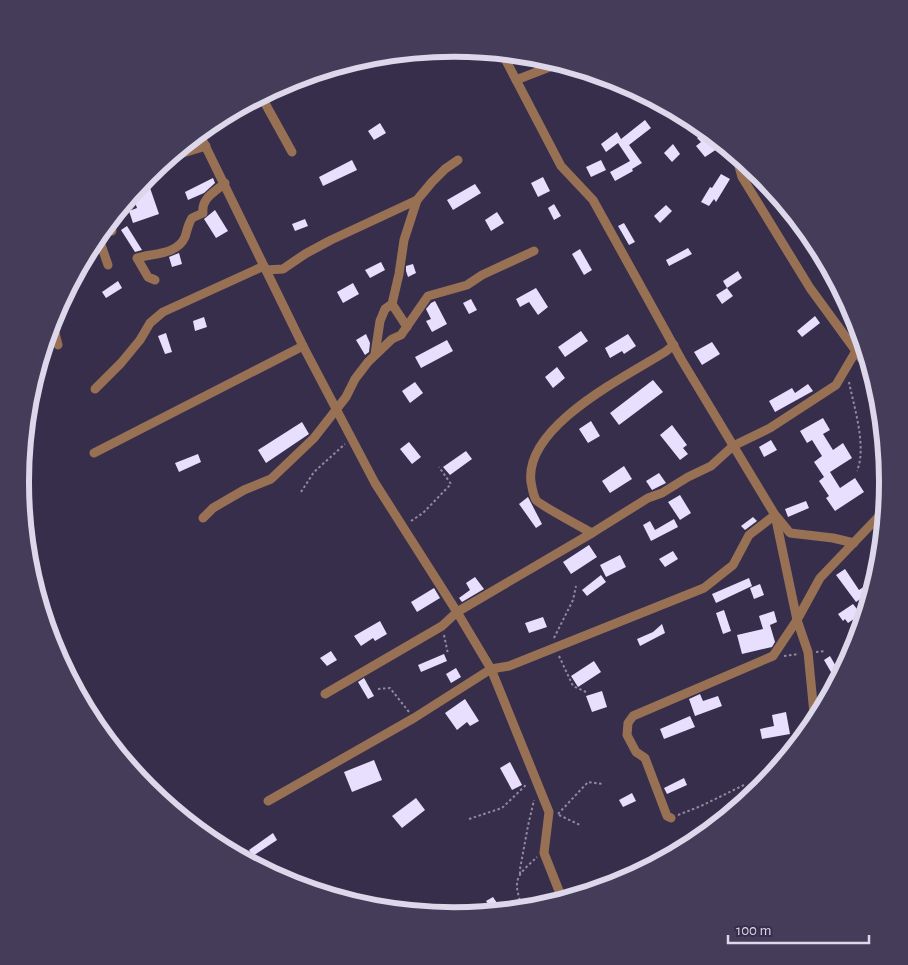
<svg xmlns="http://www.w3.org/2000/svg" width="908" height="965" font-family="'Alegreya Sans',sans-serif">
<style>
.building{fill:#e7dffd}
.lines{fill:none;stroke-linecap:round;stroke-linejoin:round}
.path{stroke:#918aa1;stroke-width:2;stroke-dasharray:2.5 2.5;stroke-linecap:butt}
.street{stroke:#987154;stroke-width:9}
.rim{fill:none;stroke:#dcd7ea;stroke-width:6}
</style>
<rect width="100%" height="100%" fill="#372e4b"/>
<g class="building">
<polygon points="645,120 651,128 629,145 642,163 632,169 633,171 615,181 610,172 630,161 618,143 606,152 601,144 617,132 621,139"/>
<polygon points="380,123 386,133 374,140 368,131"/>
<polygon points="705,132 717,149 705,157 696,146 701,142 697,138"/>
<polygon points="673,144 680,154 672,162 664,153"/>
<polygon points="352,160 357,170 323,186 319,177"/>
<polygon points="601,160 606,170 591,177 586,167"/>
<polygon points="721,174 730,179 716,202 714,199 709,206 701,202 710,187 712,188"/>
<polygon points="543,177 550,191 538,197 531,183"/>
<polygon points="213,178 215,183 204,193 188,200 185,192"/>
<polygon points="148,182 159,214 133,223 129,211 137,208 132,194 140,184"/>
<polygon points="475,184 481,193 453,210 447,200"/>
<polygon points="554,204 561,216 554,220 548,208"/>
<polygon points="666,205 672,211 660,223 654,216"/>
<polygon points="215,210 228,231 216,238 204,219"/>
<polygon points="497,212 504,223 491,231 485,220"/>
<polygon points="305,219 308,226 295,231 292,224"/>
<polygon points="624,223 635,242 629,245 618,226"/>
<polygon points="127,226 142,250 135,252 121,230"/>
<polygon points="688,248 692,254 669,266 666,260"/>
<polygon points="580,249 592,270 584,275 572,254"/>
<polygon points="179,253 182,264 172,267 169,257"/>
<polygon points="381,262 385,270 370,278 365,270"/>
<polygon points="413,264 416,273 408,277 406,271 406,266"/>
<polygon points="738,271 742,278 727,288 723,281"/>
<polygon points="118,281 122,288 106,298 102,292"/>
<polygon points="353,283 359,294 343,303 337,292"/>
<polygon points="536,288 548,307 538,315 529,302 520,307 516,299"/>
<polygon points="727,288 733,296 722,304 716,295"/>
<polygon points="471,299 477,310 469,314 463,303"/>
<polygon points="435,301 447,324 432,332 426,321 431,319 426,309 431,303"/>
<polygon points="815,316 820,323 802,337 797,331"/>
<polygon points="204,317 207,327 195,331 193,321"/>
<polygon points="581,331 588,341 565,357 558,347"/>
<polygon points="166,333 172,352 165,354 158,336"/>
<polygon points="366,334 370,343 369,352 365,355 356,340"/>
<polygon points="628,334 636,346 624,354 622,351 610,358 605,348"/>
<polygon points="447,340 453,351 421,368 415,357"/>
<polygon points="712,342 720,354 702,365 694,352"/>
<polygon points="557,367 565,378 553,388 545,377"/>
<polygon points="653,380 663,392 619,425 610,413"/>
<polygon points="415,382 423,393 410,403 402,391"/>
<polygon points="808,384 813,391 775,412 769,401 792,388 795,393"/>
<polygon points="823,418 830,430 823,434 833,450 843,443 852,458 830,472 840,488 855,478 864,492 835,511 826,498 829,496 819,481 824,477 814,462 822,456 812,440 807,443 800,431"/>
<polygon points="591,421 600,436 588,443 579,429"/>
<polygon points="302,422 309,434 266,463 258,450"/>
<polygon points="672,425 687,445 683,448 688,454 680,460 660,435"/>
<polygon points="771,440 777,450 764,457 759,447"/>
<polygon points="409,442 421,457 412,464 400,449"/>
<polygon points="466,451 472,459 450,475 443,467"/>
<polygon points="198,454 201,462 179,472 175,463"/>
<polygon points="624,466 632,479 610,493 602,481"/>
<polygon points="659,473 666,483 652,490 646,481"/>
<polygon points="680,495 691,513 680,520 668,502"/>
<polygon points="528,497 542,524 536,528 519,504"/>
<polygon points="806,501 809,508 788,517 785,509"/>
<polygon points="753,517 757,521 745,530 741,526"/>
<polygon points="674,519 678,527 651,541 643,525 650,521 655,530"/>
<polygon points="878,535 883,536 880,567 872,591 856,602 836,575 845,569 859,590 874,580 869,572"/>
<polygon points="589,545 597,557 571,574 563,562"/>
<polygon points="673,551 678,559 665,567 659,559"/>
<polygon points="620,555 626,567 606,577 600,565"/>
<polygon points="601,575 606,582 587,596 582,590"/>
<polygon points="475,577 484,589 462,602 459,598 470,590 466,583"/>
<polygon points="749,578 752,586 716,603 712,594"/>
<polygon points="760,584 764,595 754,599 750,588"/>
<polygon points="434,588 440,598 417,612 411,602"/>
<polygon points="853,604 861,614 848,623 845,619 843,621 838,614"/>
<polygon points="724,610 731,631 723,634 716,613"/>
<polygon points="774,611 777,622 770,625 775,642 772,647 742,654 737,635 763,629 759,616"/>
<polygon points="543,617 547,627 529,633 525,623"/>
<polygon points="380,621 387,634 375,641 373,638 361,646 354,636"/>
<polygon points="662,624 665,633 640,646 637,639 653,632"/>
<polygon points="331,651 337,660 327,666 320,658"/>
<polygon points="444,654 447,661 421,672 418,665"/>
<polygon points="830,656 841,675 835,679 824,660"/>
<polygon points="594,661 601,672 578,687 571,676"/>
<polygon points="456,668 461,677 451,683 446,674"/>
<polygon points="364,678 374,696 368,699 358,682"/>
<polygon points="602,691 607,707 592,712 586,696"/>
<polygon points="700,694 703,701 718,696 722,706 695,716 689,699"/>
<polygon points="465,699 479,721 470,726 467,722 457,730 445,713"/>
<polygon points="786,712 790,734 762,739 760,729 774,726 772,715"/>
<polygon points="690,716 695,727 664,739 660,729"/>
<polygon points="374,760 382,780 352,792 344,772"/>
<polygon points="510,762 522,785 512,790 500,768"/>
<polygon points="684,778 687,785 667,794 664,788"/>
<polygon points="632,793 636,801 623,807 619,800"/>
<polygon points="416,798 425,810 402,828 392,816"/>
<polygon points="273,833 277,840 253,856 249,850"/>
<polygon points="493,897 503,912 494,913 486,901"/>
</g>
<g class="lines">
<g class="path">
<path d="M 849,382 C 854,407 867,447 857,471"/>
<polyline points="301,492 314,472 345,444"/>
<polyline points="411,521 423,513 451,484 439,467"/>
<polyline points="444,635 448,654"/>
<polyline points="554,638 573,600 576,586"/>
<polyline points="816,652 826,651"/>
<polyline points="559,656 573,686 586,692"/>
<polyline points="784,656 799,654"/>
<polyline points="378,689 390,688 409,712"/>
<polyline points="558,814 588,782 603,784"/>
<polyline points="559,815 580,825"/>
<polyline points="678,815 701,806 746,784"/>
<polyline points="469,819 502,808 527,784"/>
<polyline points="520,874 520,869 528,826 534,800"/>
<path d="M 521,910 C 521,901 517,893 517,886 C 516,874 529,865 537,857"/>
</g>
<g class="street">
<polyline points="516,80 560,63"/>
<polyline points="261,96 292,152"/>
<polyline points="199,133 303,346 375,483 457,612 491,669 549,812 544,853 563,901"/>
<polyline points="736,155 742,177 810,288 872,373"/>
<polyline points="158,166 183,153 206,146"/>
<polyline points="109,223 112,231"/>
<polyline points="98,236 108,265"/>
<polyline points="266,270 283,269 305,254 331,240 417,200 432,182 445,169 458,160"/>
<path d="M 155,280 L 148,277 L 137,258 C 153,253 177,255 185,237 C 187,231 188,224 192,218 L 203,213 C 201,198 215,192 225,183"/>
<polyline points="392,304 407,327"/>
<polyline points="52,321 58,345"/>
<polyline points="375,354 380,321 385,309 392,304 399,274 404,240 417,200"/>
<polyline points="95,389 121,363 140,340 150,323 163,312 264,266"/>
<polyline points="94,453 303,346"/>
<polyline points="775,515 797,620 808,652 815,724"/>
<polyline points="777,517 790,533 833,538 854,543"/>
<polyline points="203,518 213,508 244,490 271,479 292,459 314,438 346,397 355,379 368,362 392,339 401,335 428,296 467,285 482,275 534,251"/>
<path d="M 592,533 C 583,528 540,505 536,500 C 533,495 532,487 531,482 C 524,426 625,377 665,352 L 674,345"/>
<polyline points="325,694 442,626 457,612 592,533 648,498 662,493 688,477 711,466 733,446 770,428 836,385 856,351 863,343"/>
<polyline points="268,801 414,718 491,669 509,666 704,588 733,565 749,535 775,515 681,359 593,200 561,166 502,53"/>
<polyline points="671,818 667,816 645,758 636,752 627,735 628,723 633,716 773,656 797,620 820,578 885,510"/>
</g>
</g>
<path d="M0 0H908V965H0ZM29 482a425 425 0 1 1 850 0a425 425 0 1 1-850 0Z" fill="#443c58" fill-rule="evenodd"/>
<path class="rim" d="M29 482a425 425 0 1 1 850 0a425 425 0 1 1-850 0Z"/>
<path d="M728 935v8h141v-8" fill="none" stroke="#dcd7ea" stroke-width="2.5"/>
<text x="736" y="935" font-size="15" fill="#dcd7ea" stroke="#372e4b" stroke-width="4" paint-order="stroke">100 m</text>
</svg>
